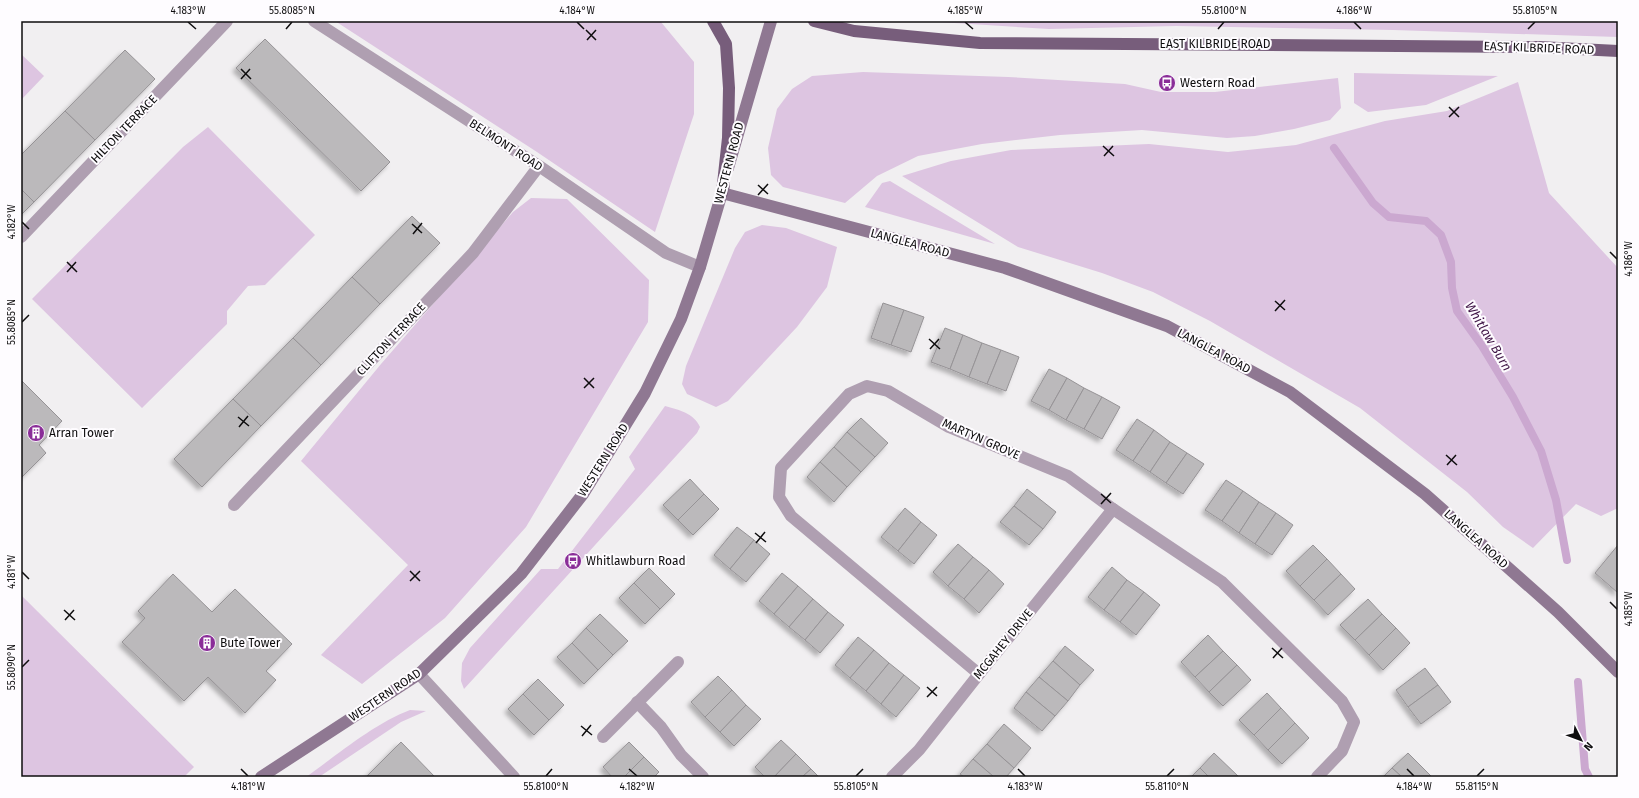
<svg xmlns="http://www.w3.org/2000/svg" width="1639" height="798" font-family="'Fira Sans',sans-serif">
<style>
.green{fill:#ddc5e1}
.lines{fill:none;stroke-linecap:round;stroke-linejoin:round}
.stream{stroke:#cba8d0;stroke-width:8}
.building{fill:#bbb9bb;stroke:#969396;filter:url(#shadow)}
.street{stroke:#af9fb1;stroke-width:12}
.secondary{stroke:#8f7892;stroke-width:12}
.primary{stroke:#775d7b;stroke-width:12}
.ticks{fill:none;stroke:#0e0d0e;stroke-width:1.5}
.labels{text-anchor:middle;stroke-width:4;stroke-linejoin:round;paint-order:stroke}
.street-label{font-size:12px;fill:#0e0d0e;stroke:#fefcff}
.poi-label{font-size:12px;fill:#0e0d0e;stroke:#fefcff;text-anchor:start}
.water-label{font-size:13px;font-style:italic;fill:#3f1546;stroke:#fefcff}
.neatline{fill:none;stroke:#0e0d0e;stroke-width:1.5}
.ticks-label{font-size:10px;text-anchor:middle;fill:#0e0d0e}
</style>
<defs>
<filter id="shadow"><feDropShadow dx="-3.5" dy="3.5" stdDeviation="2" flood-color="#0004"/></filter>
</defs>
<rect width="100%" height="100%" fill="#f1eff1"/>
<g class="green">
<polygon points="335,21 661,22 694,62 694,114 655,232 537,152"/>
<polygon points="923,21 1618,21 1618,37 1393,30 1176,26 1049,29"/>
<polygon points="21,54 44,76 21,100"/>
<polygon points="863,72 1008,77 1125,84 1161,92 1215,92 1338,78 1341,108 1330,120 1294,129 1255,136 1227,138 1142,130 1060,135 982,144 918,156 877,176 845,203 783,187 771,175 768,148 777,109 792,89 812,76"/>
<polygon points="1354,73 1498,76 1426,105 1368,112 1354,103"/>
<polygon points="1518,82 1549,193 1618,268 1618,508 1601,516 1576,504 1533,548 1503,527 1467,492 1360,408 1210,321 1153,292 1102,273 1018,247 902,176 951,161 1011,150 1149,144 1228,152 1296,145 1385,121 1447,111"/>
<polygon points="208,127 315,235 265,285 248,286 227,311 227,324 142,408 32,299 183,147"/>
<polygon points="890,181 995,244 865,207 882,183"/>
<polygon points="531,198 567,199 649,280 648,322 526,527 445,618 362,684 321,655 408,565 301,461 381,364 513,212"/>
<polygon points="762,225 786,228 837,247 827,287 797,327 728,401 716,407 687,394 682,384 686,366 735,248 745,232"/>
<path d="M 665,406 C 679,410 694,413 700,427 L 697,433 L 464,689 L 461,681 L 462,663 L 470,648 L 541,569 L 558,569 L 635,469 L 629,457 Z"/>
<polygon points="21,595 194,767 184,777 21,777"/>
<path d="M 410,710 L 426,711 L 401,722 L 319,777 L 306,777 C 337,755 375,723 410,710 Z"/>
</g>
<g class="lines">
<g class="stream">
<polyline points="1334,148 1373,203 1389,217 1426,221 1441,235 1451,262 1452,288 1457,311 1482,346 1513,397 1541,451 1556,500 1567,560"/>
<polyline points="1578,682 1585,769 1589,777"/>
</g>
</g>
<g class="building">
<polygon points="265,39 390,162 361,191 236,68"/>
<polygon points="125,50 155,79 95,140 65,111"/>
<polygon points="65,111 95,140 34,202 21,189 21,155"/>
<polygon points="21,189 34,202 21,215"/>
<polygon points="412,216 440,243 380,304 352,277"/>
<polygon points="352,277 380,304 321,365 293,338"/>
<polygon points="883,303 904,310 891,345 871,338"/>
<polygon points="904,310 924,317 911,352 891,345"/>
<polygon points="945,328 963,335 950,369 931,362"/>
<polygon points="963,335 982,343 969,377 950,369"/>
<polygon points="293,338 321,365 261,426 233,399"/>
<polygon points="982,343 1001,350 987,384 969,377"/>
<polygon points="1001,350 1019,357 1006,391 987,384"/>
<polygon points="1049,369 1067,378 1049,410 1031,401"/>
<polygon points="1067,378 1084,388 1066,420 1049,410"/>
<polygon points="21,380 62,421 39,445 46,453 21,478"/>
<polygon points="1084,388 1102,397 1084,429 1066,420"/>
<polygon points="1102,397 1120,407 1102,439 1084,429"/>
<polygon points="233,399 261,426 202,487 174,459"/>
<polygon points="861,418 888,443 875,457 847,432"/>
<polygon points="1137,419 1154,430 1133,461 1116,450"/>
<polygon points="1154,430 1170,442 1150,472 1133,461"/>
<polygon points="847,432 875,457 861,472 834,447"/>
<polygon points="1170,442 1187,453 1166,483 1150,472"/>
<polygon points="834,447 861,472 847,487 820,462"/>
<polygon points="1187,453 1204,464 1183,494 1166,483"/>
<polygon points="820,462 847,487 834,502 807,477"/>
<polygon points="690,479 704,494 678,520 663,505"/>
<polygon points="1226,480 1243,491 1222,521 1205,510"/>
<polygon points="1027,489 1056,512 1043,529 1014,506"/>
<polygon points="1243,491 1259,502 1239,533 1222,521"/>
<polygon points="704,494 719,509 693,535 678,520"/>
<polygon points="1259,502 1276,513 1255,544 1239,533"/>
<polygon points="1014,506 1043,529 1029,545 1000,522"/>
<polygon points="905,508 921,522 898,551 881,537"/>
<polygon points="1276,513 1293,525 1272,555 1255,544"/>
<polygon points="921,522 937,535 914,564 898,551"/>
<polygon points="737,527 754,540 730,569 714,555"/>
<polygon points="754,540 770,554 746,582 730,569"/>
<polygon points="958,544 973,557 948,586 933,572"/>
<polygon points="1313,545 1327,559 1300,586 1286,571"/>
<polygon points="1618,545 1618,593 1595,573"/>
<polygon points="973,557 989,570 964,599 948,586"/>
<polygon points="1327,559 1341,574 1314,600 1300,586"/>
<polygon points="1112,567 1127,580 1104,610 1088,597"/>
<polygon points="649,568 675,594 660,609 634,583"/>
<polygon points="989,570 1004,584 979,613 964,599"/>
<polygon points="782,573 798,586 774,614 759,601"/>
<polygon points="173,574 212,612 235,589 292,644 266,671 276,680 245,713 208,677 184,701 122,642 145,618 138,611"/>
<polygon points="1341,574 1355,589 1328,615 1314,600"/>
<polygon points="1127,580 1144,592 1120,622 1104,610"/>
<polygon points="634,583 660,609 645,624 619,598"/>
<polygon points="798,586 813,599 789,627 774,614"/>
<polygon points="1144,592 1160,605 1136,635 1120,622"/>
<polygon points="813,599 828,612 805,640 789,627"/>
<polygon points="1368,599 1382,614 1355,640 1340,625"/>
<polygon points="828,612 844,625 820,653 805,640"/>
<polygon points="600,614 628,641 613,655 586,628"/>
<polygon points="1382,614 1396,628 1369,655 1355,640"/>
<polygon points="586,628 613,655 598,670 572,643"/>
<polygon points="1396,628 1410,643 1383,670 1369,655"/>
<polygon points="1208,635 1223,651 1195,677 1181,662"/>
<polygon points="858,637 874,650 850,678 835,665"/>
<polygon points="572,643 598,670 584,684 557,657"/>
<polygon points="1065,646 1094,670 1080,685 1053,661"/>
<polygon points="874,650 889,663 866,691 850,678"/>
<polygon points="1223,651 1237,665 1209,692 1195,677"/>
<polygon points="1053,661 1080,685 1068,701 1039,677"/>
<polygon points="889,663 904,675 881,704 866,691"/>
<polygon points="1237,665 1251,680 1223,706 1209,692"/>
<polygon points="1425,668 1438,685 1408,707 1396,690"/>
<polygon points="904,675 920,688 896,717 881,704"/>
<polygon points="718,676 732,690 705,717 691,702"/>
<polygon points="1039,677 1068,701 1055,716 1026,692"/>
<polygon points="538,679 564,705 549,720 523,694"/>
<polygon points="1438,685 1451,702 1421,724 1408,707"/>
<polygon points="732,690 746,705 720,732 705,717"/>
<polygon points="1026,692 1055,716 1042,731 1014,708"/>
<polygon points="1267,693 1281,708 1254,735 1239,720"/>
<polygon points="523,694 549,720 534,735 508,709"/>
<polygon points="746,705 761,719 734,746 720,732"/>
<polygon points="1281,708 1295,723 1268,750 1254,735"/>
<polygon points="1295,723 1309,738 1282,764 1268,750"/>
<polygon points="1004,724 1031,748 1014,768 987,744"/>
<polygon points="781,740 796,754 774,777 765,777 755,767"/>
<polygon points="401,742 435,777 367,776"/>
<polygon points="629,742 644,757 624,777 612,777 603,767"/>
<polygon points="987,744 1014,768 1006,777 994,777 973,759"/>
<polygon points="1214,753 1239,777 1209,777 1200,768"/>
<polygon points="1408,753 1432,777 1402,777 1392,768"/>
<polygon points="796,754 811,769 802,777 774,777"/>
<polygon points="644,757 659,772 654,777 624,777"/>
<polygon points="973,759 994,777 964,777 960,774"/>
<polygon points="1200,768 1209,777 1191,777"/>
<polygon points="1392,768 1402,777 1383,777"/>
<polygon points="811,769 819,777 802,777"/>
</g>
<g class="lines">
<g class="street">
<polyline points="314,21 539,166 666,253 700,267"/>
<polyline points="21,237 227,21"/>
<polyline points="234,505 473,253 539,166"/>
<polyline points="419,674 514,777"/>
<polyline points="979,674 791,516 779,497 781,468 849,394 867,386 888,391 949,427 1068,476 1113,509 1222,582 1342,701 1354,722 1342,751 1317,777"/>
<polyline points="637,702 661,727 681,755 703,777"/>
<polyline points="603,737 678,662"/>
<polyline points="892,777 919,750 979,674 1113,509"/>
</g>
<g class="secondary">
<polyline points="728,168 771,21"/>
<polyline points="722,193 1005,268 1167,326 1290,392 1425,494 1558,612 1618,672"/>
<polyline points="261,777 419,674 521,574 583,494 645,393 681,319 700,267 724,186"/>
</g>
<g class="primary">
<polyline points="713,21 726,44 729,88 728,138 722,193"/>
<polyline points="814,21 854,31 980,43 1539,47 1618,51"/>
</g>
</g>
<path class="ticks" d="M 188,22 L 196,29M 577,22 L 584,29M 965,22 L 973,29M 1354,22 L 1361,29M 286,29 L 292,22M 1218,29 L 1224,22M 1528,29 L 1535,22M 586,30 L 596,40M 587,40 L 596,30M 241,69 L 251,79M 241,79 L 250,69M 1449,107 L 1459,117M 1449,117 L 1459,107M 1103,146 L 1114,156M 1104,156 L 1113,146M 758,185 L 768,194M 758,195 L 768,184M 22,222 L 29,229M 412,224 L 422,233M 413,234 L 422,223M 1610,252 L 1617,259M 67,262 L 77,272M 67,272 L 76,262M 1275,301 L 1285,310M 1275,311 L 1285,300M 22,322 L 29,315M 929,339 L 940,349M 930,349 L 939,339M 584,378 L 594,388M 584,388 L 594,378M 238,417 L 249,426M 239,427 L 248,416M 1446,455 L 1457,465M 1447,465 L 1456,455M 1101,494 L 1111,503M 1101,504 L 1111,493M 755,533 L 766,542M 756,543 L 765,532M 410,571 L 420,581M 22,572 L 29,579M 410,581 L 420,571M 1610,602 L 1617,609M 64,610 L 75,620M 65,620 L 74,610M 1272,648 L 1283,658M 1273,658 L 1282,648M 22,667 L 29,660M 927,687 L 937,696M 927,697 L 937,687M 581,726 L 592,735M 582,736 L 591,725M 241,769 L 248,776M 629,769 L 637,776M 1018,769 L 1025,776M 1407,769 L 1414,776M 546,776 L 552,769M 856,776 L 863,769M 1167,776 L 1174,769M 1477,776 L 1484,769"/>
<defs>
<g id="bus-disc" transform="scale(0.9)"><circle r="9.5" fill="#8a2d98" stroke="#fefcff"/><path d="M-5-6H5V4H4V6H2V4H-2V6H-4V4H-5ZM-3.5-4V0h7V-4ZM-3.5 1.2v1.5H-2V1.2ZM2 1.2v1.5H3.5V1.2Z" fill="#fff"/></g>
<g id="building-disc" transform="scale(0.9)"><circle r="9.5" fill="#8a2d98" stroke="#fefcff"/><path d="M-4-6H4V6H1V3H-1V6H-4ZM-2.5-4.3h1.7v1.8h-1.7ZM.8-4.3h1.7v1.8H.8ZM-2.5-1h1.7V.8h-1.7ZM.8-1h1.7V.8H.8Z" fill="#fff"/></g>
</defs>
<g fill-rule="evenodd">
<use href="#bus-disc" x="1167" y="83"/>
<use href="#building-disc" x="36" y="433"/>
<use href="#bus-disc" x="573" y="561"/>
<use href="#building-disc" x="207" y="643"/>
</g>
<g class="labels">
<g class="street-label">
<text x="1215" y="48">EAST KILBRIDE ROAD</text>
<text transform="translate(1539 48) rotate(2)" y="4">EAST KILBRIDE ROAD</text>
<text transform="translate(124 129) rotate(-46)" y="4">HILTON TERRACE</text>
<text transform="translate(506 145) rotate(33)" y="4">BELMONT ROAD</text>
<text transform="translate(729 163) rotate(-75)" y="4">WESTERN ROAD</text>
<text transform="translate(910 243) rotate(15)" y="4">LANGLEA ROAD</text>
<text transform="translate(391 339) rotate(-47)" y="4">CLIFTON TERRACE</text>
<text transform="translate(1214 351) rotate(28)" y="4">LANGLEA ROAD</text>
<text transform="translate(981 439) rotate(24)" y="4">MARTYN GROVE</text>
<text transform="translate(603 460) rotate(-58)" y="4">WESTERN ROAD</text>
<text transform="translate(1476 539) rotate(42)" y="4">LANGLEA ROAD</text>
<text transform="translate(1003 644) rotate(-51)" y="4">MCGAHEY DRIVE</text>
<text transform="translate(385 695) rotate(-34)" y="4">WESTERN ROAD</text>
</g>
<g class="poi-label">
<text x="1180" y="87">Western Road</text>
<text x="49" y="437">Arran Tower</text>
<text x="586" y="565">Whitlawburn Road</text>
<text x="220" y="647">Bute Tower</text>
</g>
<g class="water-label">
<text transform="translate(1489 336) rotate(59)" y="5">Whitlaw Burn</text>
</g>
</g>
<rect width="1639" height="798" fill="none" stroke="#fefcff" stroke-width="44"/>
<g transform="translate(1581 740) rotate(132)" stroke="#fefcff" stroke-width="3" paint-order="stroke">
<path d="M0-3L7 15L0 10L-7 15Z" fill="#0e0d0e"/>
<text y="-6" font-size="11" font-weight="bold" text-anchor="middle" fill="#0e0d0e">N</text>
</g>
<rect x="22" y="22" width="1595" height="754" class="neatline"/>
<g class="ticks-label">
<text x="188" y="14">4.183°W</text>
<text x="292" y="14">55.8085°N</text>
<text x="577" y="14">4.184°W</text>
<text x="965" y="14">4.185°W</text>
<text x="1224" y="14">55.8100°N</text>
<text x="1354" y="14">4.186°W</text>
<text x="1535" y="14">55.8105°N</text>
<text transform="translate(11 222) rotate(-90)" y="4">4.182°W</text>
<text transform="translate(1628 259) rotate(-90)" y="4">4.186°W</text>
<text transform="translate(11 322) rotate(-90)" y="4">55.8085°N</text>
<text transform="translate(11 572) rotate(-90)" y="4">4.181°W</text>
<text transform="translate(1628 609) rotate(-90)" y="4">4.185°W</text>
<text transform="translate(11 667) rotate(-90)" y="4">55.8090°N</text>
<text x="248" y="790">4.181°W</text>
<text x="546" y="790">55.8100°N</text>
<text x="637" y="790">4.182°W</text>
<text x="856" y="790">55.8105°N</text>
<text x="1025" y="790">4.183°W</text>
<text x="1167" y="790">55.8110°N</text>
<text x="1414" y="790">4.184°W</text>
<text x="1477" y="790">55.8115°N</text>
</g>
</svg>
